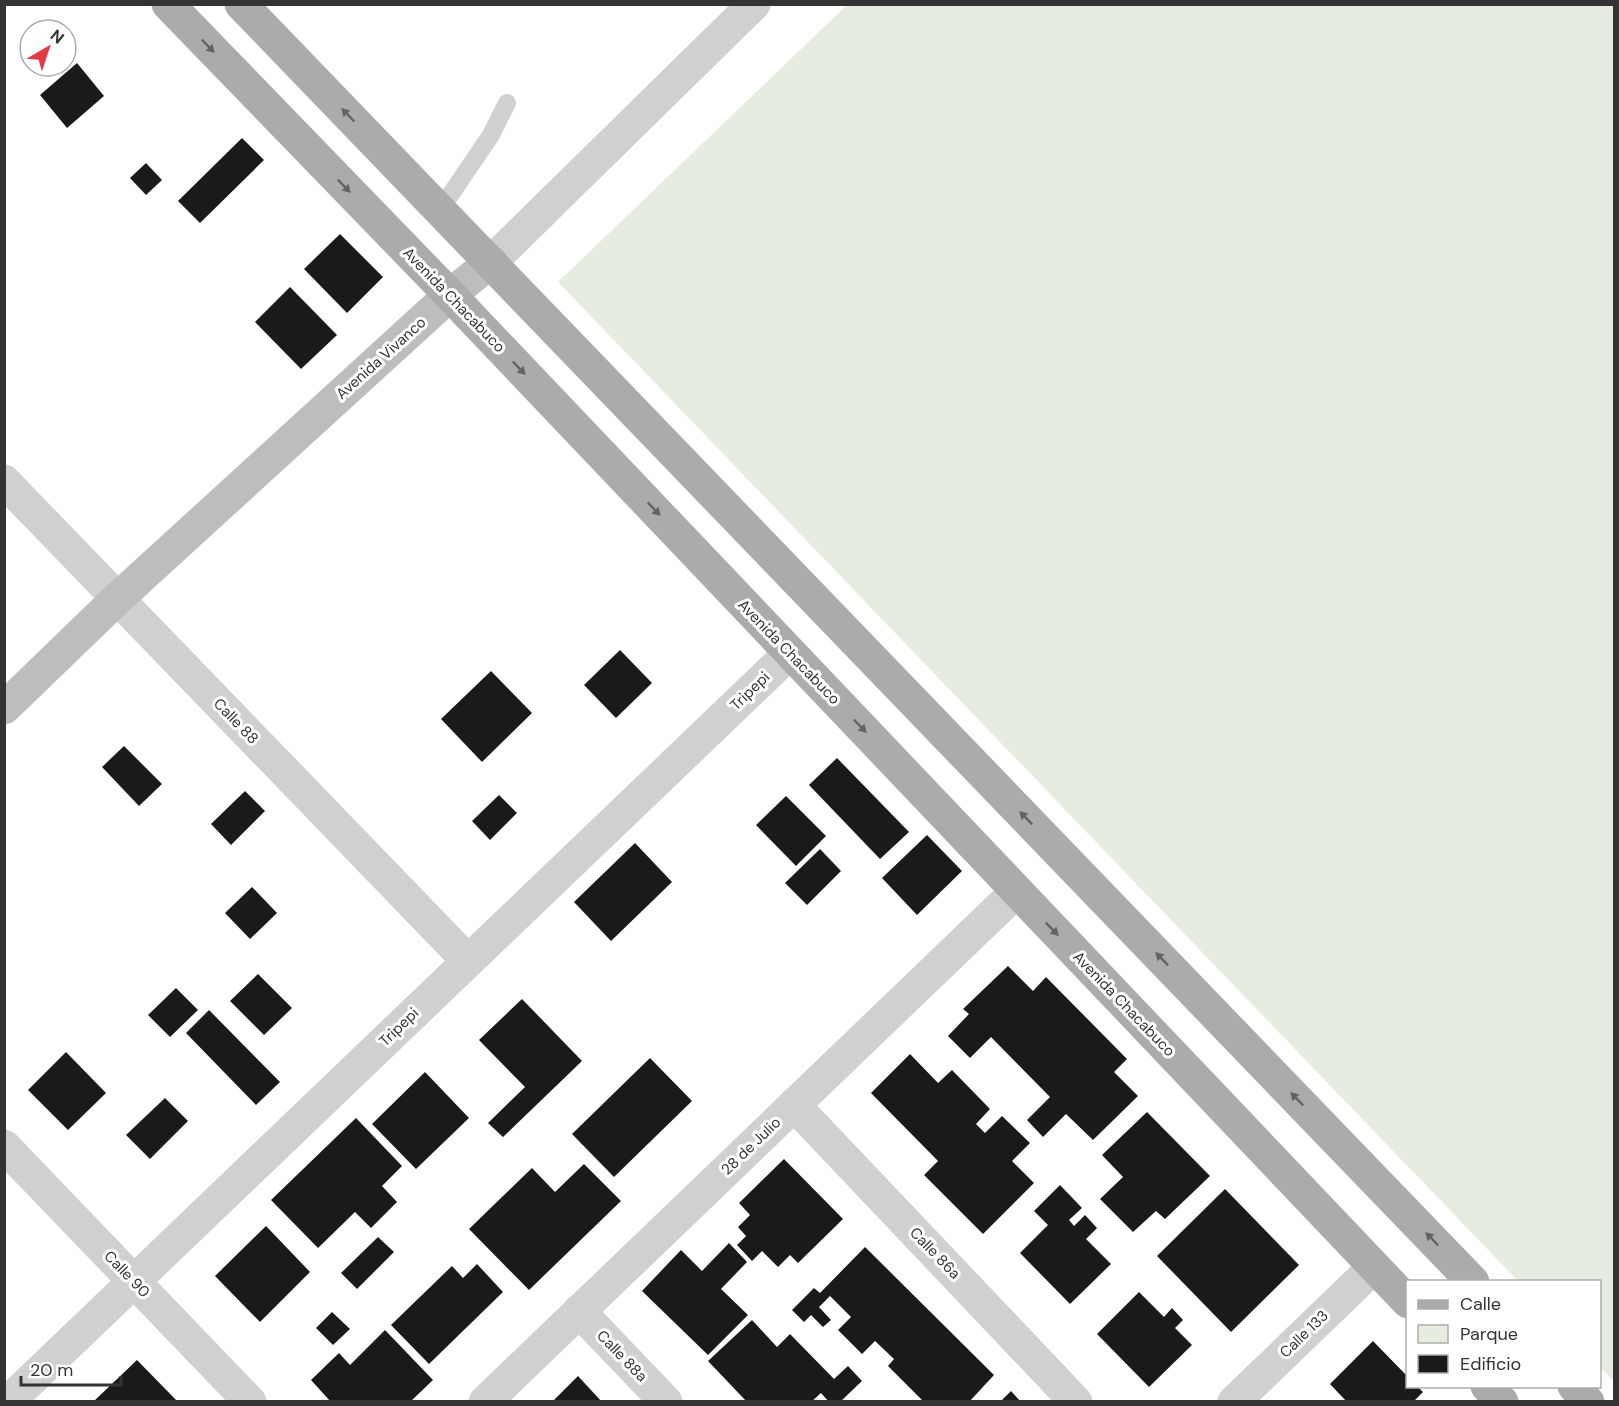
<svg xmlns="http://www.w3.org/2000/svg" width="1619" height="1406" font-family="'DM Sans',sans-serif">
<style>
.green{fill:#e6ecdf}
.building{fill:#1a1a1a}
.lines{fill:none;stroke-linecap:round;stroke-linejoin:round}
.service{stroke:#d0d0d0;stroke-width:18}
.minor{stroke:#d0d0d0;stroke-width:33}
.tertiary{stroke:#d0d0d0;stroke-width:33}
.secondary{stroke:#bdbdbd;stroke-width:33}
.primary{stroke:#ababab;stroke-width:33}
.oneway{fill:#636363}
.labels{text-anchor:middle;stroke-width:6;stroke-linejoin:round;paint-order:stroke}
.street-label{font-size:15px;fill:#333;stroke:#fff}
</style>
<rect width="100%" height="100%" fill="#fff"/>
<polygon class="green" points="848,4 1614,5 1614,1382 1600,1367 1600,1282 1518,1281 558,282"/>
<g class="building">
<polygon points="77,63 104,96 67,128 40,95"/>
<polygon points="242,138 264,160 200,223 178,201"/>
<polygon points="146,163 162,180 146,195 130,178"/>
<polygon points="340,234 383,277 347,313 304,269"/>
<polygon points="290,287 337,335 301,369 255,322"/>
<polygon points="620,650 652,683 616,718 584,685"/>
<polygon points="491,671 532,713 482,762 441,719"/>
<polygon points="124,746 162,784 139,806 102,767"/>
<polygon points="837,758 909,832 880,859 809,785"/>
<polygon points="245,791 265,811 231,845 211,824"/>
<polygon points="499,795 517,813 490,840 472,821"/>
<polygon points="786,796 826,836 796,866 756,825"/>
<polygon points="927,835 962,871 917,915 882,878"/>
<polygon points="635,843 672,882 611,941 574,902"/>
<polygon points="820,849 841,871 807,905 785,883"/>
<polygon points="252,887 277,913 250,939 225,913"/>
<polygon points="1008,966 1033,991 1046,977 1127,1059 1114,1072 1138,1096 1093,1140 1066,1114 1043,1137 1027,1120 1050,1097 991,1037 970,1058 948,1036 969,1014 963,1009"/>
<polygon points="258,974 292,1008 264,1035 230,1001"/>
<polygon points="176,988 198,1010 170,1037 148,1015"/>
<polygon points="522,999 582,1061 503,1137 488,1123 525,1087 479,1040"/>
<polygon points="209,1010 280,1082 256,1105 186,1033"/>
<polygon points="66,1052 106,1093 68,1130 28,1090"/>
<polygon points="910,1054 938,1083 952,1070 990,1109 976,1124 985,1133 1002,1116 1030,1143 1012,1161 1034,1183 983,1234 924,1175 938,1161 871,1093"/>
<polygon points="650,1058 692,1101 614,1177 572,1134"/>
<polygon points="425,1072 469,1118 416,1169 372,1124"/>
<polygon points="165,1098 188,1121 150,1159 126,1135"/>
<polygon points="1147,1112 1210,1176 1165,1219 1156,1211 1133,1232 1100,1199 1123,1177 1102,1155"/>
<polygon points="356,1118 402,1166 382,1186 397,1202 371,1228 355,1212 318,1248 271,1200"/>
<polygon points="784,1159 843,1219 798,1263 790,1255 778,1267 762,1251 752,1261 737,1245 746,1236 738,1227 750,1215 739,1203"/>
<polygon points="584,1164 621,1201 529,1290 469,1229 532,1168 555,1192"/>
<polygon points="1060,1185 1082,1208 1069,1220 1074,1226 1085,1215 1097,1228 1086,1239 1111,1264 1070,1304 1020,1253 1048,1225 1034,1211"/>
<polygon points="1225,1189 1299,1265 1231,1332 1157,1256"/>
<polygon points="266,1226 310,1272 260,1322 215,1276"/>
<polygon points="378,1237 394,1252 357,1289 341,1273"/>
<polygon points="729,1243 747,1262 721,1289 748,1315 708,1355 642,1291 681,1250 702,1271"/>
<polygon points="865,1247 994,1375 969,1402 924,1402 888,1366 894,1359 875,1341 862,1354 838,1330 851,1317 830,1296 819,1307 831,1320 823,1327 811,1315 804,1322 792,1310 814,1288 820,1293"/>
<polygon points="477,1264 503,1292 429,1364 391,1325 452,1266 463,1278"/>
<polygon points="1139,1292 1164,1317 1172,1308 1183,1320 1175,1328 1192,1345 1149,1387 1097,1334"/>
<polygon points="332,1312 350,1329 333,1345 316,1328"/>
<polygon points="752,1320 777,1347 790,1334 834,1379 848,1366 862,1381 840,1402 829,1402 821,1393 811,1402 747,1402 708,1361"/>
<polygon points="385,1330 433,1380 410,1402 331,1402 311,1380 339,1353 350,1365"/>
<polygon points="1373,1341 1408,1377 1408,1386 1417,1386 1423,1392 1413,1402 1347,1402 1330,1384"/>
<polygon points="137,1360 178,1402 93,1402"/>
<polygon points="578,1376 602,1402 552,1402"/>
<polygon points="1011,1391 1021,1402 1000,1402"/>
</g>
<g class="lines">
<polyline class="service" points="440,210 491,135 507,103"/>
<g class="minor">
<polyline points="4,481 468,961"/>
<polyline points="794,1105 1076,1402"/>
<polyline points="4,1146 250,1402"/>
<polyline points="579,1311 666,1402"/>
<polyline points="8,1402 790,653"/>
<polyline points="485,1402 1017,891"/>
<polyline points="1234,1402 1374,1267"/>
</g>
<polyline class="tertiary" points="491,262 754,4"/>
<polyline class="secondary" points="4,708 117,599 450,295 491,262"/>
<g class="primary">
<polyline points="168,4 450,295 1408,1302"/>
<polyline points="241,4 1473,1282"/>
<polyline points="1487,1386 1502,1402"/>
<polyline points="1574,1386 1588,1402"/>
</g>
</g>
<defs><path id="oneway-solid" d="M-6-.8H1V-3.2L6.5 0L1 3.2V.8H-6Z" transform="scale(1.5)"/></defs>
<g class="oneway">
<use href="#oneway-solid" transform="translate(208 46) rotate(46)"/>
<use href="#oneway-solid" transform="translate(348 115) rotate(-134)"/>
<use href="#oneway-solid" transform="translate(344 186) rotate(46)"/>
<use href="#oneway-solid" transform="translate(519 368) rotate(46)"/>
<use href="#oneway-solid" transform="translate(654 509) rotate(46)"/>
<use href="#oneway-solid" transform="translate(860 726) rotate(46)"/>
<use href="#oneway-solid" transform="translate(1026 818) rotate(-134)"/>
<use href="#oneway-solid" transform="translate(1052 929) rotate(46)"/>
<use href="#oneway-solid" transform="translate(1162 959) rotate(-134)"/>
<use href="#oneway-solid" transform="translate(1297 1099) rotate(-134)"/>
<use href="#oneway-solid" transform="translate(1432 1239) rotate(-134)"/>
</g>
<g class="labels">
<g class="street-label">
<text transform="translate(454 300) rotate(46)" y="5">Avenida Chacabuco</text>
<text transform="translate(381 358) rotate(-42)" y="5">Avenida Vivanco</text>
<text transform="translate(789 652) rotate(46)" y="5">Avenida Chacabuco</text>
<text transform="translate(750 691) rotate(-44)" y="5">Tripepi</text>
<text transform="translate(236 721) rotate(46)" y="5">Calle 88</text>
<text transform="translate(1124 1004) rotate(46)" y="5">Avenida Chacabuco</text>
<text transform="translate(399 1027) rotate(-44)" y="5">Tripepi</text>
<text transform="translate(751 1146) rotate(-44)" y="5">28 de Julio</text>
<text transform="translate(935 1253) rotate(46)" y="5">Calle 86a</text>
<text transform="translate(127 1274) rotate(46)" y="5">Calle 90</text>
<text transform="translate(1304 1334) rotate(-44)" y="5">Calle 133</text>
<text transform="translate(622 1356) rotate(46)" y="5">Calle 88a</text>
</g>
</g>
<rect width="1619" height="1406" fill="none" stroke="#333333" stroke-width="12"/>
<rect x="1406" y="1280" width="195" height="108" fill="#ffffff" stroke="#adadad" stroke-width="1.5"/>
<rect x="1418" y="1300" width="30" height="9" fill="#ababab" stroke="#adadad" stroke-width="1.5"/>
<text x="1460" y="1310" font-size="18" fill="#333333">Calle</text>
<rect x="1418" y="1325" width="30" height="18" fill="#e6ecdf" stroke="#adadad" stroke-width="1.5"/>
<text x="1460" y="1340" font-size="18" fill="#333333">Parque</text>
<rect x="1418" y="1355" width="30" height="18" fill="#1a1a1a" stroke="#adadad" stroke-width="1.5"/>
<text x="1460" y="1370" font-size="18" fill="#333333">Edificio</text>
<g transform="translate(48 48) rotate(39)"><circle r="28" fill="#ffffff" stroke="#adadad" stroke-width="1.5"/>
<path d="M0-4.5L10 22L0 15L-10 22Z" fill="#e63946"/>
<text y="-9" font-size="16" font-weight="bold" text-anchor="middle" fill="#333333">N</text>
</g>
<path d="M21 1376v9h100v-9" fill="none" stroke="#333333" stroke-width="3"/>
<text x="30" y="1376" font-size="18" fill="#333333" stroke="#ffffff" stroke-width="4.5" paint-order="stroke">20 m</text>
</svg>
